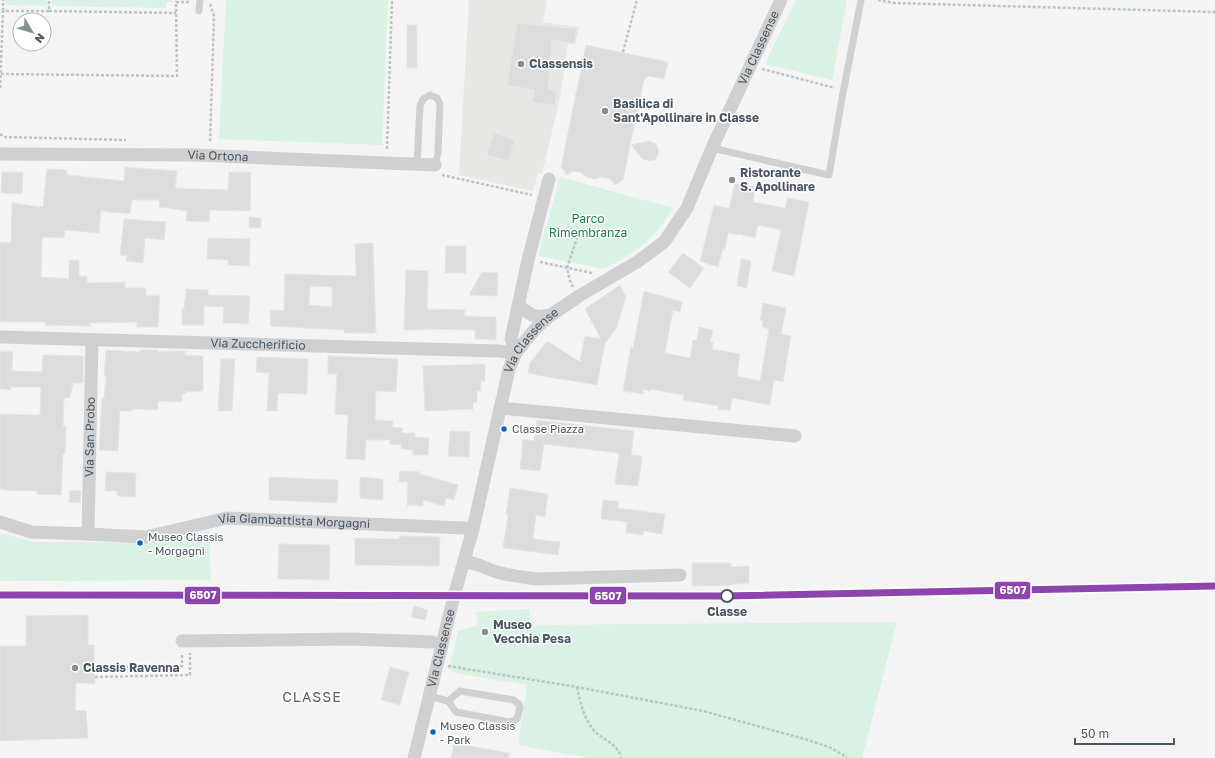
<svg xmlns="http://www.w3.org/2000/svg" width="1215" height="758" font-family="'Golos Text',sans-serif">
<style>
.commercial{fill:#e8e7e3}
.green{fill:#d9f2e3}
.building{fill:#ddddde;stroke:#e5e6e7;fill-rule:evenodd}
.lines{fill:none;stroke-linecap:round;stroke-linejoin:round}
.path{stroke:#bcc7c4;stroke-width:2.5;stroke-dasharray:3 2;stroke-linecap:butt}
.lane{stroke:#ced0d2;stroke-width:7}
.street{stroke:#ced0d2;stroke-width:13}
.rail-1-casing{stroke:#fff;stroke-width:10}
.rail-1{stroke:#8e44ad;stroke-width:7}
.poi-dot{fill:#868d94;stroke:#fff;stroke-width:1.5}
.bus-dot{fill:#0065bd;stroke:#fff;stroke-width:1.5}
.stop-dot{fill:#fff;stroke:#4a5661;stroke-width:2}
.labels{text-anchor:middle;stroke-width:3;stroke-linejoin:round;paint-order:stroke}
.bus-label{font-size:11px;fill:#4a5661;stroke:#fff;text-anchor:start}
.street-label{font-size:12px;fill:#4a5661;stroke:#fff}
.poi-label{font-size:12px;font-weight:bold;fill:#4a5661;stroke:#fff;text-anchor:start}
.park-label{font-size:12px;fill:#17864f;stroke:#fff}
.stop-label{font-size:12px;font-weight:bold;fill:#4a5661;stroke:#fff}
.quarter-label{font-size:14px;letter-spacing:1px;fill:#5f6368;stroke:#fff}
.line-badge{stroke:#fff;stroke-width:1.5}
.badge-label{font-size:11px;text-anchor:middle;font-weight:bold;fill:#fff}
</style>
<rect width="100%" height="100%" fill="#f4f4f4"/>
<polygon class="commercial" points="469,0 547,0 543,22 579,27 575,45 568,44 560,98 542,174 538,173 533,191 459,175"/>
<g class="green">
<polygon points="5,0 47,0 47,6 5,5"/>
<polygon points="52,0 172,0 172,2 166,2 166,8 52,6"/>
<polygon points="226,0 388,0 382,145 219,139"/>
<polygon points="796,0 847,0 832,80 765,64"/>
<path d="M 560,177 L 673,208 C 668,216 663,224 657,231 C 643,247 622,259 604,269 L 538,256 Z"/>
<polygon points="209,531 211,580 0,581 0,533 35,542 146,542"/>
<polygon points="529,609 531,625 897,622 862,758 588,758 518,745 527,685 455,673 449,669 458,631 478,625 476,612"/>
</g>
<g class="building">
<polygon points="517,23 577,29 574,43 552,40 548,90 557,91 555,105 533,102 535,90 507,85"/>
<rect x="407" y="25" width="10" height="43"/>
<polygon points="586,45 668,62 664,79 647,76 646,79 644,79 623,180 615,185 610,179 601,177 595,179 586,177 582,173 573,171 567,175 561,167"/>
<polygon points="494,133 515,140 508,161 487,155"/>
<polygon points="649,141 656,144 659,151 656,159 651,161 643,159 631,145"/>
<polygon points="125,167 177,171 175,188 228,190 229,172 251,172 250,211 210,210 209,222 186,221 187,211 159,207 160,200 132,200 130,214 101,211 99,233 65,230 64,238 42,237 41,277 69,279 69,260 79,260 79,276 87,276 87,283 125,282 125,288 146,288 146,296 160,295 158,327 137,327 137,322 90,323 90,326 45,325 45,322 0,322 0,242 11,243 12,203 43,207 47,169 67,170 67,175 124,181"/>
<polygon points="2,172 23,172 22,194 1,193"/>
<polygon points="735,183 756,187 753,202 785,208 788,198 809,202 794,276 772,271 781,230 758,225 755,238 738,234 738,235 728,233 725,249 723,248 718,267 700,261 714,205 729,209"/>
<polygon points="249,217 261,218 261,228 249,228"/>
<polygon points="124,219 166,222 164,240 145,238 143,263 126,261 127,256 120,255"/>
<polygon points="208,238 250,239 249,266 228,265 228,260 207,259"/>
<path d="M 373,243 L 376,333 L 344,333 L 344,330 L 270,326 L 271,310 L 284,311 L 285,274 L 356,276 L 355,244 ZM 310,286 L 332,287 L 332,307 L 309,305 Z"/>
<polygon points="446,246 466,246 466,273 445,273"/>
<polygon points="683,253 704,268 690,288 668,272"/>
<polygon points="741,259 751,261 747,288 737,286"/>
<polygon points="406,270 428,271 427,309 465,310 464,316 496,317 496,340 475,339 475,330 423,329 423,330 404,330"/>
<polygon points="482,272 498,273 497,296 469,295"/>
<polygon points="620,285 626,297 616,329 605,343 597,385 542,376 528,373 530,363 547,341 580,362 585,336 601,339 585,309"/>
<polygon points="186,289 208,290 208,295 250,296 248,324 223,323 224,307 204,306 204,325 182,325 182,309 184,309"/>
<polygon points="644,291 682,302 680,312 673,310 665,353 690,358 693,340 697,340 699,327 713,330 710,342 713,343 712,349 740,354 737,376 760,381 769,329 762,327 763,321 760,320 763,303 786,308 781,334 791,336 783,382 774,380 770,405 732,398 730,410 718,409 719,406 683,400 684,395 651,389 650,391 643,389 643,394 623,391 631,347 633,348"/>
<polygon points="106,350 140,352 140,350 158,350 158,352 185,351 185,355 203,356 203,391 185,392 185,394 182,394 182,402 158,401 158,410 132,409 132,411 120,411 118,451 99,450 102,398 104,398 106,376 104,376"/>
<polygon points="0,351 13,352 12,371 42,372 43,355 84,356 83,383 73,383 70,398 64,398 63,426 66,426 65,454 63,454 61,495 37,494 37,491 3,490 3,489 0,489 0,414 40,415 41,387 11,387 11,390 0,389"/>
<polygon points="328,356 398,359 396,392 376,391 375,420 393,421 392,427 403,428 402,433 415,433 415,437 429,438 428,455 413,455 413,450 401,449 402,445 390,444 390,440 366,440 365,460 346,459 348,415 335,414 337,374 328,374"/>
<polygon points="257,357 308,359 307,394 278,393 277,411 267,411 269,373 256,372"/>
<polygon points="221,359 235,359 232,411 218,411"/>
<polygon points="485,364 485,381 481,381 481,391 477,391 477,402 473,403 473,409 425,411 423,366"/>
<polygon points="537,420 634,431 631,455 642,456 638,486 615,484 619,453 544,444 540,471 520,469 523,439 534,441"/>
<polygon points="450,431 470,432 469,457 448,456"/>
<polygon points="400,471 420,472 420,474 458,485 454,500 446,498 444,506 423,500 423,506 407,505 408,482 399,482"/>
<polygon points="106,472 136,473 135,497 117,496 117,491 105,491"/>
<polygon points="269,477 338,480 337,503 269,500"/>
<polygon points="360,477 383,479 383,500 360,498"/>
<polygon points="510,488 548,494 545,517 536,515 533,539 560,542 558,555 503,548 508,515 506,514"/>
<polygon points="70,490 81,491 80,503 69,502"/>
<polygon points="603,500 618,501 618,508 665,514 662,534 644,531 643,535 626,533 627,522 601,519"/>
<polygon points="400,536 440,537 439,566 355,565 355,538 399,539"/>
<polygon points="279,544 330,545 329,580 278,579"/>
<polygon points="692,563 731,563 731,567 749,566 749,583 731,584 731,585 692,586"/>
<polygon points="414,606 428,610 425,620 411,617"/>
<polygon points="88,615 88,645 94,645 95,684 76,683 75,710 86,711 88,738 0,741 0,646 26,646 26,616"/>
<polygon points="390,667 409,672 400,705 381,700"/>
<polygon points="454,743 509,753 509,758 451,758"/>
</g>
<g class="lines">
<g class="path">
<polyline points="878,0 894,3 1215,12"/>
<polyline points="210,4 214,16 210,143"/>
<polyline points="3,11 3,0"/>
<polyline points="49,11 176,13"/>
<polyline points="623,52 637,0"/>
<polyline points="762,69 835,88"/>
<polyline points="1,74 177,76 176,2 189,2 190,0"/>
<polyline points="0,88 3,11 49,11 49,0"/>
<polyline points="0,134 4,137 126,140"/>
<polyline points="387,149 392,0"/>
<polyline points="442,175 532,195"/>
<polyline points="540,262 592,273"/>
<polyline points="573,287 570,281 567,268 580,229"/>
<polyline points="448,666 577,687 703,711 808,740 829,747 845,756 847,758"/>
<polyline points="95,667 182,666 182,653"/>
<polyline points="95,677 190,675 190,653"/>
<path d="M 577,687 C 580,701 583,716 592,728 C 600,740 618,742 621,758"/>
</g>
<g class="lane">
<polyline points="199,11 200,0"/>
<polyline points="712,148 829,175 842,98 861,0"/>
<polyline points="417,164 420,106 423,99 430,95 437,98 440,104 438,153 435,165"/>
<polyline points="429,696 448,701 456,712 510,722 517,719 520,707 519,704 514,700 460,691 448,701"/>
</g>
<g class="street">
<path id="s1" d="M 0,154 L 195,155 L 435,165"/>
<path d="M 518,305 C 532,316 533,318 551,315"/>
<path id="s2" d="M 0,337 L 498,351 L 516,353"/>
<polyline points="516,353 511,339 528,260 549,179"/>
<polyline points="500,408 795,436"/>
<path id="s3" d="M 0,522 L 31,532 L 88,534 L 146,537 L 227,518 L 464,528 L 473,529"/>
<path id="s4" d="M 88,534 L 92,340"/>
<path d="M 464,561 C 476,563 485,568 497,572 C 510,576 523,577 537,579 L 680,575"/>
<polyline points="182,641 352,639 432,642"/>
<path id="s5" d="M 414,758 L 454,596 L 473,529 L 509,369 L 516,353 L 526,340 L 538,326 L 551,315 L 579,296 L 637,262 L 664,242 L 687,208 L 712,148 L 781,0"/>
</g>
<g class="rail-1-casing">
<polyline id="rail-1" points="0,595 725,596 1215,586"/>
</g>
<use href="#rail-1" class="rail-1"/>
</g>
<g class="poi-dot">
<circle cx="521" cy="64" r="4"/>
<circle cx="605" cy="111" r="4"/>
<circle cx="732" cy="180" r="4"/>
<circle cx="485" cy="632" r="4"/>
<circle cx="75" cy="668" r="4"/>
</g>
<g class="bus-dot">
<circle cx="504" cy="429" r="3.5"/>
<circle cx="140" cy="543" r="3.5"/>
<circle cx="433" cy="732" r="3.5"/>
</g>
<circle class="stop-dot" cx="727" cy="596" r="6"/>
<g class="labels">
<g class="bus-label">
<text x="512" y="433">Classe Piazza</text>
<text x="148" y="541">Museo Classis<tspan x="148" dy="14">- Morgagni</tspan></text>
<text x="440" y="730">Museo Classis<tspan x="440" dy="14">- Park</tspan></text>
</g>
<g class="street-label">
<text dy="4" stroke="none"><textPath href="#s5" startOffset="821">Via Classense</textPath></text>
<text dy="4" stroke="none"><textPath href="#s1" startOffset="218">Via Ortona</textPath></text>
<text dy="4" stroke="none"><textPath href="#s5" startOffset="437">Via Classense</textPath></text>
<text dy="4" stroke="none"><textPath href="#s2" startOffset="258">Via Zuccherificio</textPath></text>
<text dy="4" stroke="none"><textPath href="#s4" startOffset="97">Via San Probo</textPath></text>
<text dy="4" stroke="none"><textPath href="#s3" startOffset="298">Via Giambattista Morgagni</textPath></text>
<text dy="4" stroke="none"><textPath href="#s5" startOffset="113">Via Classense</textPath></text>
</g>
<g class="poi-label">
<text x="529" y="68">Classensis</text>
<text x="613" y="108">Basilica di<tspan x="613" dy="14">Sant'Apollinare in Classe</tspan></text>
<text x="740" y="177">Ristorante<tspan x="740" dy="14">S. Apollinare</tspan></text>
<text x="493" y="629">Museo<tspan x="493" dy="14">Vecchia Pesa</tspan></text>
<text x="83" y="672">Classis Ravenna</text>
</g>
<g class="park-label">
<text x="588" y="223">Parco<tspan x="588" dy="14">Rimembranza</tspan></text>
</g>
<g class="stop-label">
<text x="727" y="616">Classe</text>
</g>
<g class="quarter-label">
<text x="312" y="702">CLASSE</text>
</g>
</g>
<g class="line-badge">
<rect x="994" y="581" width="37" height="19" rx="4" fill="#8e44ad"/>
<rect x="184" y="586" width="37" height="19" rx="4" fill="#8e44ad"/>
<rect x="589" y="586" width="38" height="19" rx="4" fill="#8e44ad"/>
</g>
<g class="badge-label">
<text x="1013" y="594">6507</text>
<text x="203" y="599">6507</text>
<text x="608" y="600">6507</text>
</g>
<g transform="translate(32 32) rotate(128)"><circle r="19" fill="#ffffff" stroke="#b7bbc0"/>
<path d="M0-3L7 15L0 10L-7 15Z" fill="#868d94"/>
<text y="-6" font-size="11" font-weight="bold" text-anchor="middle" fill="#4a5661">N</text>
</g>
<path d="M1075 738v6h99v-6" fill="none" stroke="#4a5661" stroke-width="2"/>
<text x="1081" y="738" font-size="12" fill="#4a5661" stroke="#ffffff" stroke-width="3" paint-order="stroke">50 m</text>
</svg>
